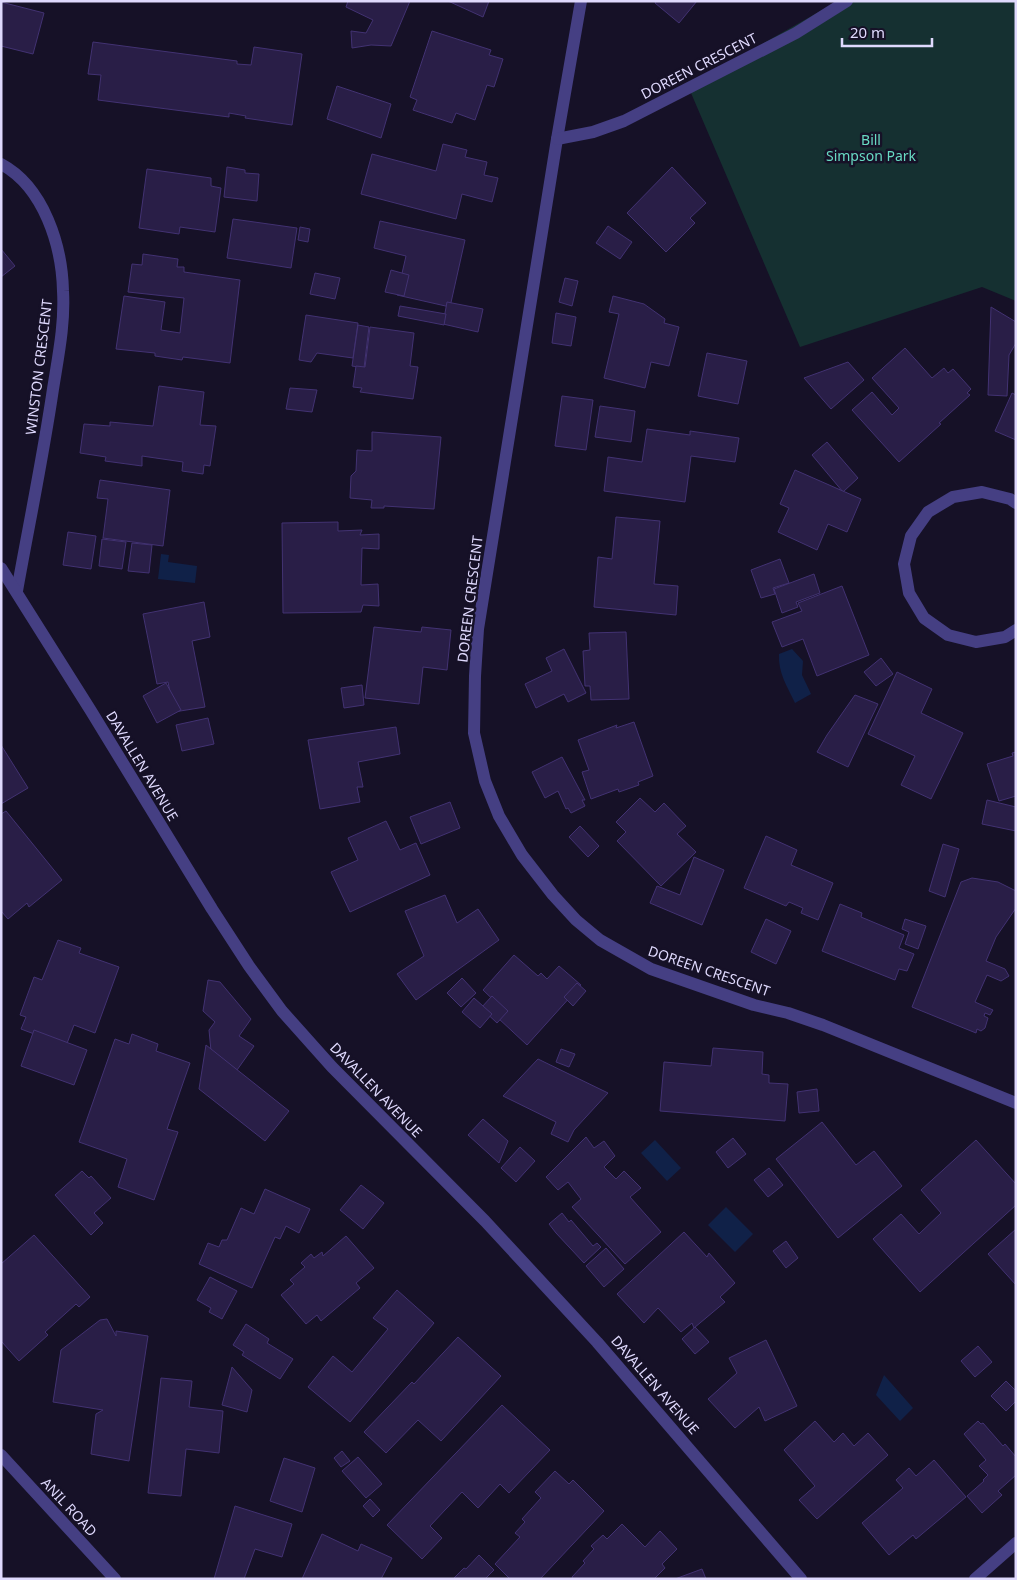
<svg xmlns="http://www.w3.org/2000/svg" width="1017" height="1580" font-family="'Noto Sans',sans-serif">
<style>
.green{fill:#153031}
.water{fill:#102148}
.building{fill:#291e47;stroke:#423272}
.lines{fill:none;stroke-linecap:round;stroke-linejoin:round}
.street{stroke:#453f83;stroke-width:12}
.labels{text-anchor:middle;stroke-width:5;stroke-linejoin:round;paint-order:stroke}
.street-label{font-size:14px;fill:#dfd9fd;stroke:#161127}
.park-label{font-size:14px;fill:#68dac3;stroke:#161127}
</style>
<rect width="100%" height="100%" fill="#161127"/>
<polygon class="green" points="838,1 1016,1 1016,301 982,287 800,347 688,86"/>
<g class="water">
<polygon points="161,554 169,555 168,562 197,566 195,583 158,579"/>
<path d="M 792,649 L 803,661 L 802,675 L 811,694 L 795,703 C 787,686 778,673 779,654 Z"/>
<polygon points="655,1140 681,1168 667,1181 641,1153"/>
<polygon points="726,1207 753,1234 735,1252 708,1225"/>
<polygon points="884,1375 913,1408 900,1421 876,1395"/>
</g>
<g class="building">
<polygon points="348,1 410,1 391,46 371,45 352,48 351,31 366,33 373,20 346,7"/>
<polygon points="448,1 489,1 483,17"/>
<polygon points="656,1 697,1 679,23 655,3"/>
<polygon points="1,2 44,13 33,54 1,46"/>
<polygon points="432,31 491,50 489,55 503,59 494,87 487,85 475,120 456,113 452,123 413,110 417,100 410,97"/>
<polygon points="93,42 237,61 237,64 251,65 254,47 302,54 292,125 245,118 246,116 229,113 229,117 98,100 101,75 88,74"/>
<polygon points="337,86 391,104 381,138 327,119"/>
<polygon points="443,144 467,150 465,157 487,162 484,175 498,178 492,202 462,194 456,219 361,194 372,154 436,171"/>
<polygon points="227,167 245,170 245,173 259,174 257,201 224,197"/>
<polygon points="672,167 706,203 690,218 695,223 666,252 627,213"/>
<polygon points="147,169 211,178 211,186 221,188 215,232 180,227 179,234 139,228"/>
<polygon points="233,219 297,228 291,268 227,258"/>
<polygon points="380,221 465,240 450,307 397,295 406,256 374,248"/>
<polygon points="608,226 632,242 620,259 596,243"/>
<polygon points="300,227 310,229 308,242 298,240"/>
<polygon points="1,249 15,266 1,277"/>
<polygon points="143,254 178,259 177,267 184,267 184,272 240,280 230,363 183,357 182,360 155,356 155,353 116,349 124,296 165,302 161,330 180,333 184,298 128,292 132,264 142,265"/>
<polygon points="391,270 409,275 404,296 385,292"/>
<polygon points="315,273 340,278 335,299 310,294"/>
<polygon points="565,278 578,281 572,306 559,302"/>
<polygon points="613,296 644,304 665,319 664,323 679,327 669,366 651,362 645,388 604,378 619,314 609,312"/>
<polygon points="447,302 483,309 478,332 443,324"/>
<polygon points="400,306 446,314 444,325 398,316"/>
<polygon points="991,307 1016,322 1016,343 1009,355 1007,396 988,395"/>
<polygon points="556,313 576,317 571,346 552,343"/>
<polygon points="306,315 358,323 353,358 317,353 311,362 299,360"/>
<polygon points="358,325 369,327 364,368 352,366"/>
<polygon points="370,327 414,333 410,366 418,367 413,399 360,392 362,388 353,387 356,366 365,367"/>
<polygon points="905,348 932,378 944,368 948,373 953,369 971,389 967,393 970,395 939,423 941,424 899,462 852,410 872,392 892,415 899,408 872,378"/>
<polygon points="707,353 747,361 738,404 698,396"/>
<polygon points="848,362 864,380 831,409 804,378"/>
<polygon points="159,386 204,392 200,425 216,426 210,466 204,465 203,474 182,471 183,462 142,456 142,466 105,461 106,457 80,453 84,424 110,426 110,422 153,426"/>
<polygon points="290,388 317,390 312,412 286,409"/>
<polygon points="1012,393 1016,395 1016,440 995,431"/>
<polygon points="562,396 593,400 586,450 555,446"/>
<polygon points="600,406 635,411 631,442 595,437"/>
<polygon points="647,429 690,435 690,431 739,438 735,462 691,456 685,502 604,491 608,457 642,462"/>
<polygon points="372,432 441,437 434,509 384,506 384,508 371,508 372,500 350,498 351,476 356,471 357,450 372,451"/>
<polygon points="827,442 858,478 843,492 812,455"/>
<polygon points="795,470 861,499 847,532 828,524 817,550 778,532 789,508 780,504"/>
<polygon points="100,480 170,490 163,546 103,538 108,499 97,498"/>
<polygon points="616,517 660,521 654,584 678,586 676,615 594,607 598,557 612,559"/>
<polygon points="338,522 338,531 362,530 360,535 379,534 379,549 362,548 361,585 378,584 379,606 363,605 361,612 283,613 282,523"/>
<polygon points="68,532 96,536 91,569 63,565"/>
<polygon points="102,539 126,542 122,569 99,566"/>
<polygon points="132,543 152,545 149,573 128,571"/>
<polygon points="780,559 789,583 773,588 775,594 761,598 751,570"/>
<polygon points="814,574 820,593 796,602 798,607 782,613 774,589"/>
<polygon points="842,586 869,655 817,676 803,639 782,647 772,622 802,611 798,603"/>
<polygon points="204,602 210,637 192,641 205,707 174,712 168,682 157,684 143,614"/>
<polygon points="374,627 421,632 422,627 451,630 447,670 423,667 419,704 365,698"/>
<polygon points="626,632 629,699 591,700 590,686 585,686 583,651 590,650 589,633"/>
<polygon points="564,649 586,693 568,702 564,694 536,708 525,684 552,671 546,658"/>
<polygon points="881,658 893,674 876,686 864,672"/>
<polygon points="897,672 932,689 921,713 963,733 931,799 901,785 915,756 868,734"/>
<polygon points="166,683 181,710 157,723 143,696"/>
<polygon points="362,685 364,705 344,708 341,688"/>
<polygon points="855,695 878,704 848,767 817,752 827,735"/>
<polygon points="208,718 214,744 182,751 176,725"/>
<polygon points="634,722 653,776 638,782 639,785 619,792 618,789 591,799 582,772 589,770 578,740 617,725 616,728"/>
<polygon points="396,727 400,754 358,762 363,787 357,787 360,802 320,809 308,740"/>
<polygon points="1,745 28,788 1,804"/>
<polygon points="1016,752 1016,796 999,801 987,764 1013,756 1012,753"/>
<polygon points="562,757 585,800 582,800 585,806 571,813 568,808 566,809 558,791 545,798 532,772"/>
<polygon points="640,798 655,812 664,803 686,826 677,834 696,852 661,886 617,841 626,832 616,822"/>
<polygon points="987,800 1016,807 1016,831 982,824"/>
<polygon points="450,802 460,828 421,844 410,817"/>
<polygon points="6,811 62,880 29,907 27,903 8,919 1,911 1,814"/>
<polygon points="386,821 400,850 416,843 430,875 350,912 331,872 358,860 348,838"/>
<polygon points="580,826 599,846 588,857 569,837"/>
<polygon points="766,836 797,850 791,865 833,883 818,920 801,913 803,908 789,902 786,906 744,888"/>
<polygon points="943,844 959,849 945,897 929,891"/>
<polygon points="694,857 724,870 702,925 650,903 657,886 680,895"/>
<polygon points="972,878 998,882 1016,891 1016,908 996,937 986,961 1005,969 1009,976 1001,981 987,975 975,1002 993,1010 990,1015 985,1013 984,1016 988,1018 985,1028 981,1031 977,1029 976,1033 912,1007 961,882"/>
<polygon points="445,895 457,923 478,909 499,940 416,1000 397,974 424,956 405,911"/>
<polygon points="840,904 862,913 861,917 904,935 899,948 914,954 907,971 899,969 895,980 822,951"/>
<polygon points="766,919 791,931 776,964 751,952"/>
<polygon points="905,919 926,926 918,949 905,944 909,932 902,929"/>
<polygon points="58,940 81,948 79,953 119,967 95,1033 74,1025 66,1046 21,1029 26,1017 20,1015 34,977 42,980"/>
<polygon points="514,955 538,976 541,973 547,979 559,966 581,985 527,1045 498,1018 505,1011 483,990"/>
<polygon points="462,978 476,993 461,1007 447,993"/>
<polygon points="208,980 220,982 251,1019 239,1036 254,1046 237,1070 211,1051 209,1030 215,1022 203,1011"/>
<polygon points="577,983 586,991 573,1006 564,997"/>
<polygon points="492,996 508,1011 497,1023 481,1008"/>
<polygon points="474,998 492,1014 480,1028 462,1012"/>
<polygon points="34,1030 87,1050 74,1085 21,1066"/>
<polygon points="132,1034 158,1044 156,1051 190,1063 167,1129 178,1132 154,1200 118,1187 127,1159 79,1142 115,1039 129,1044"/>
<polygon points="206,1045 289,1111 265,1141 199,1089"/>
<polygon points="713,1048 763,1052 762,1074 769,1075 769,1083 788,1084 785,1121 660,1111 664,1062 711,1066"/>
<polygon points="561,1049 575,1054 569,1067 556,1062"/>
<polygon points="538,1059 608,1093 574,1130 568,1142 551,1134 556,1122 503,1096"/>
<polygon points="817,1089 819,1111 799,1113 797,1092"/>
<polygon points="483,1119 508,1141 499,1163 468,1135"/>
<polygon points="822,1122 856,1165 874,1151 902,1186 838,1238 776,1159"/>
<polygon points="586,1137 594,1148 604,1141 615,1156 604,1167 616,1179 624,1171 641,1188 630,1197 661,1232 625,1264 572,1207 581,1199 568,1182 558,1190 546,1177"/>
<polygon points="733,1138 746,1154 728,1168 716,1152"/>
<polygon points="976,1140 1016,1184 1016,1205 920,1292 873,1239 901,1214 919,1234 941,1213 921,1190"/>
<polygon points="520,1147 535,1161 516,1182 501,1168"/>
<polygon points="769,1168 783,1185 768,1197 754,1180"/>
<polygon points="82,1171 89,1178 91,1176 111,1198 94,1213 103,1223 91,1235 55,1195"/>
<polygon points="361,1185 384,1203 363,1229 340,1210"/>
<polygon points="265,1189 310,1209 299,1233 286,1226 280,1239 275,1237 252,1288 199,1264 208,1243 219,1247 222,1240 227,1240 241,1208 254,1214"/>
<polygon points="562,1213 569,1222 571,1220 593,1246 597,1243 601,1247 584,1263 556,1233 549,1224"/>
<polygon points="1016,1229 1016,1285 988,1254"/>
<polygon points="684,1232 707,1257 709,1253 735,1283 720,1297 725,1302 694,1328 692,1323 681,1332 658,1308 644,1323 617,1294"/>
<polygon points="34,1235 90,1297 79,1307 76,1304 45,1332 48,1335 19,1361 1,1341 1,1264"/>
<polygon points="346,1236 374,1268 356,1283 360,1288 321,1321 317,1315 306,1324 281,1295 294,1284 290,1280 305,1267 301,1263 311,1254 314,1258 322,1252 323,1256"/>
<polygon points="786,1241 798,1258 786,1268 773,1251"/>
<polygon points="606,1248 624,1269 604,1287 586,1266"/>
<polygon points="210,1277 237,1291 222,1319 209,1312 211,1308 197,1300"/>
<polygon points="397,1290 434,1323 350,1422 308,1387 333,1356 352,1372 388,1329 373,1318"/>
<polygon points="107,1319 116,1336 116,1331 148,1336 129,1461 91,1454 96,1414 103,1410 53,1402 61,1350 100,1320"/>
<polygon points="246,1324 269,1339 267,1343 293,1359 280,1379 242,1355 244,1352 233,1345"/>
<polygon points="695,1327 709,1342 695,1354 682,1339"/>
<polygon points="458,1337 501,1376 441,1441 418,1420 386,1453 364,1432 412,1382 414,1384"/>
<polygon points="766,1340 797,1406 765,1421 759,1407 735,1428 708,1399 737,1373 729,1358"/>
<polygon points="978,1346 992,1362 975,1377 961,1361"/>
<polygon points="232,1367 252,1390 247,1412 222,1405"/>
<polygon points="161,1378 192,1381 189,1407 223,1411 219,1453 186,1449 181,1496 148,1493"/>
<polygon points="1006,1381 1016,1391 1016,1401 1006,1411 991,1396"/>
<polygon points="502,1405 550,1450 509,1493 500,1484 478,1508 462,1492 430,1526 442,1538 422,1559 387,1525"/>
<polygon points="815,1421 834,1442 843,1433 854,1446 868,1433 888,1455 817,1519 799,1500 815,1486 784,1450"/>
<polygon points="978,1421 981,1424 983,1423 1003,1446 1005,1444 1016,1457 1016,1475 998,1491 1002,1495 982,1513 967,1496 984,1481 983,1480 988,1475 979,1466 986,1460 964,1434"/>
<polygon points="342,1451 350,1461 341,1467 334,1458"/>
<polygon points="358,1457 382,1484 366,1498 342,1471"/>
<polygon points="284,1458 315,1468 302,1512 270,1501"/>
<polygon points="934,1460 966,1497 916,1539 913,1535 889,1555 862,1523 903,1488 896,1480 909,1468 916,1476"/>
<polygon points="555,1471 569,1484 573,1480 604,1511 540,1579 510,1579 495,1564 520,1537 515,1533 525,1522 522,1519 541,1498 535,1492"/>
<polygon points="370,1499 380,1510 373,1517 363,1506"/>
<polygon points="235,1506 292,1524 282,1557 255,1549 244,1579 214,1579"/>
<polygon points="622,1524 645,1547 660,1531 677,1549 662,1564 665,1568 654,1579 573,1579 572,1577 585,1563 583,1561 594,1549 591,1546 603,1535 607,1539"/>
<polygon points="322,1534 358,1551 361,1544 392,1558 381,1579 302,1579"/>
<polygon points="479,1555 494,1570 485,1579 453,1579 464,1568 466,1569"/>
<polygon points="702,1569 706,1579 675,1579"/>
</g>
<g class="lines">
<g class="street">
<polyline points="581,1 557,139 478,629 475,676 474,733 485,781 499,816 522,855 553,895 576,920 600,940 651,969 754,1005 788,1013 823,1025 1016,1103"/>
<polyline points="557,139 593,132 624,121 796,33 847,1"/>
<path d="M 1,164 C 44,187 62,246 63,291 C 65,324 58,357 53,389 C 43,457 29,524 17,591"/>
<polyline points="1016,503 1010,499 982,492 953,497 928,512 911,536 904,564 909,593 924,618 948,635 976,642 1005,637 1016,630"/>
<polyline points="1,568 91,711 212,909 249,966 282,1011 332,1067 485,1221 597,1342 801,1579"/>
<polyline points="1,1455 115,1579"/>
<polyline points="975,1579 1016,1543"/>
</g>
</g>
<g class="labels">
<g class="street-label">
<text transform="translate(699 66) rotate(-27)" y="5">DOREEN CRESCENT</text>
<text transform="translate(39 367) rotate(-83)" y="5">WINSTON CRESCENT</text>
<text transform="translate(470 599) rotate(-83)" y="5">DOREEN CRESCENT</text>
<text transform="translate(142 766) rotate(59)" y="5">DAVALLEN AVENUE</text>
<text transform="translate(709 971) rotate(19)" y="5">DOREEN CRESCENT</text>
<text transform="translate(376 1090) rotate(46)" y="5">DAVALLEN AVENUE</text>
<text transform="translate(655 1385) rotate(49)" y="5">DAVALLEN AVENUE</text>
<text transform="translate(69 1507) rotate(47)" y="5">ANIL ROAD</text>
</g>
<g class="park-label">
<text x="871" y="145">Bill<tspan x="871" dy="16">Simpson Park</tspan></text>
</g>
</g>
<rect width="1017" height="1580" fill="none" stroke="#dfd9fd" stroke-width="5"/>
<path d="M842 38v8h90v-8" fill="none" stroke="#dfd9fd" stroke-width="2.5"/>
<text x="850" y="38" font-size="15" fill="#dfd9fd" stroke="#161127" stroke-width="4" paint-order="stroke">20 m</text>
</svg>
